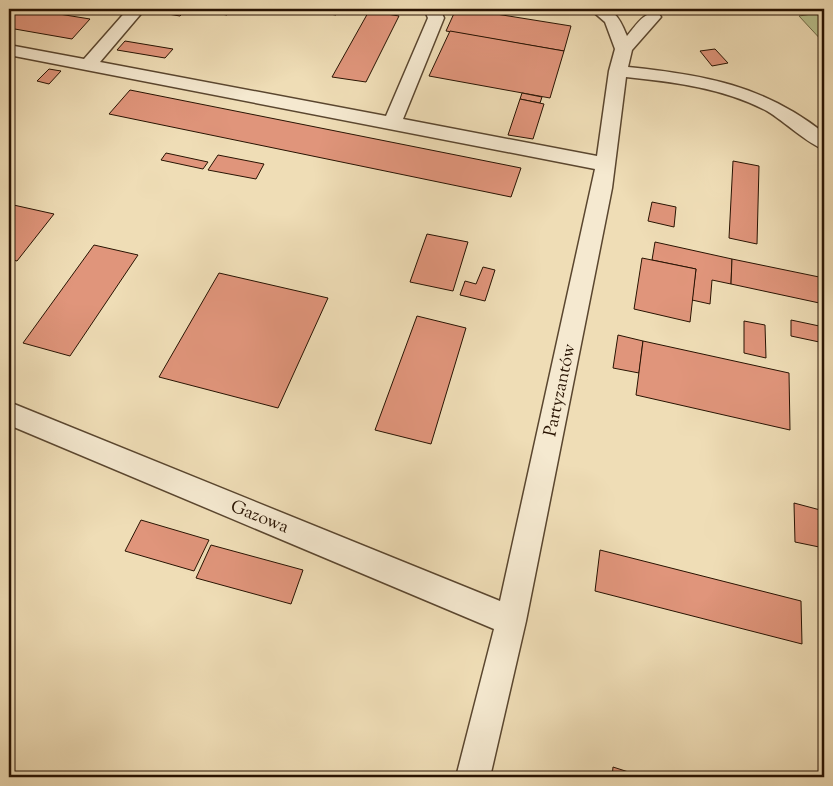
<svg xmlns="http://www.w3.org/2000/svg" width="833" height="786" font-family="'Sorts Mill Goudy',serif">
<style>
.green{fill:#b9c18e;stroke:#706a48}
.building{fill:#e0957b;stroke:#281302}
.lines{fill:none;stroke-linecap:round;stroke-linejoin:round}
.minor-casing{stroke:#5a462f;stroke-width:3}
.minor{fill:#f5e9d0;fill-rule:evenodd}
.labels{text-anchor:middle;stroke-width:4;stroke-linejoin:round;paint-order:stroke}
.street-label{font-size:18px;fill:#281302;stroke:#f5e9d0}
</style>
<rect width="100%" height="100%" fill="#efddb6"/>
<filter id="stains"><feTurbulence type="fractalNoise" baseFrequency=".004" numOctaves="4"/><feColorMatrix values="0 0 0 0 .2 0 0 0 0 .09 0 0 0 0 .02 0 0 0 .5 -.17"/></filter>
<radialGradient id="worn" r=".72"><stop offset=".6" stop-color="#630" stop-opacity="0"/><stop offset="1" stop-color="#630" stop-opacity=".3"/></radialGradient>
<polygon class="green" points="824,12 824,43 799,16"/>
<g class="building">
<polygon points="9,9 28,9 90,19 72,39 9,28"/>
<polygon points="160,9 187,9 180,16 156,12"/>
<polygon points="213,9 232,9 227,15 210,12"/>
<polygon points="298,9 339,9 336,15"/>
<polygon points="456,9 465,9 571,26 564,51 446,31"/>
<polygon points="369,11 399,16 366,82 332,77"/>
<polygon points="450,31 564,51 550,98 429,76"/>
<polygon points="125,41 173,49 165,58 117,50"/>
<polygon points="715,49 728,63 712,66 700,51"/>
<polygon points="49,69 61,71 49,84 37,81"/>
<polygon points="130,90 521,168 511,197 109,114"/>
<polygon points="522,93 542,97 540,103 520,99"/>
<polygon points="520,99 544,104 533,139 508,135"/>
<polygon points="166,153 208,162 203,169 161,160"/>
<polygon points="218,155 264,164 256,179 208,170"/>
<polygon points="733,161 759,166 757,244 729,238"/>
<polygon points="652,202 676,207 674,227 648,221"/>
<polygon points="9,204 54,214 17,261 9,259"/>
<polygon points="427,234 468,242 453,291 410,282"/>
<polygon points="655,242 732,259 731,284 712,280 710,304 692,300 696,269 652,260"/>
<polygon points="94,245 138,255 70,356 23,343"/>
<polygon points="642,258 696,269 690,322 634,309"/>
<polygon points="732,259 824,278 824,304 731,284"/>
<polygon points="483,267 495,270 485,301 460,295 465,281 476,284"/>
<polygon points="219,273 328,298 278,408 159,377"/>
<polygon points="417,316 466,328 431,444 375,430"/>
<polygon points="791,320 824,327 824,343 791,336"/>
<polygon points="744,321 765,325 766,358 744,353"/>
<polygon points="618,335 643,341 639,373 613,368"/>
<polygon points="643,341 789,373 790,430 636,395"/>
<polygon points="821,404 824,405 824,466"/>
<polygon points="794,503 824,511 824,548 795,542"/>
<polygon points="141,520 209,540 194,571 125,551"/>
<polygon points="211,545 303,570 291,604 196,578"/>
<polygon points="600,550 801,601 802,644 595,591"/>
<polygon points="613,767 644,777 612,777"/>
</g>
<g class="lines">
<g class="minor-casing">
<path id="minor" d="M 128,9 L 145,9 L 100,62 L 386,116 L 428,18 L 424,9 L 440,9 L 444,18 L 403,119 L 597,156 L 609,71 L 615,49 L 605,22 L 590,9 C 614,8 618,14 627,36 C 636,26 644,10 659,14 L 661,17 L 632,50 L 628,67 C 704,75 763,85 824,133 L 824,149 C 809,145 784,121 767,111 C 724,88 674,82 626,77 L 612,188 L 526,621 L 490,777 L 456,777 L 494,629 L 9,425 L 9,402 L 500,601 L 595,169 L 9,55 L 9,45 L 84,59 Z"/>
</g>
<use href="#minor" class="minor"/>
</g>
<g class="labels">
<g class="street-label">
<text transform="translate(559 390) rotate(-78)" y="6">Partyzantów</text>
<text transform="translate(260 516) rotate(22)" y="6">Gazowa</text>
</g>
</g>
<rect width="833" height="786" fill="none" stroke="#efddb6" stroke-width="30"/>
<rect x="10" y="10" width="813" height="766" fill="none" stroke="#281302" stroke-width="2.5"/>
<rect x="15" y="15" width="803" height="756" fill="none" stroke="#281302"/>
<rect width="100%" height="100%" filter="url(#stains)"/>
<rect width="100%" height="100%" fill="url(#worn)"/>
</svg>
